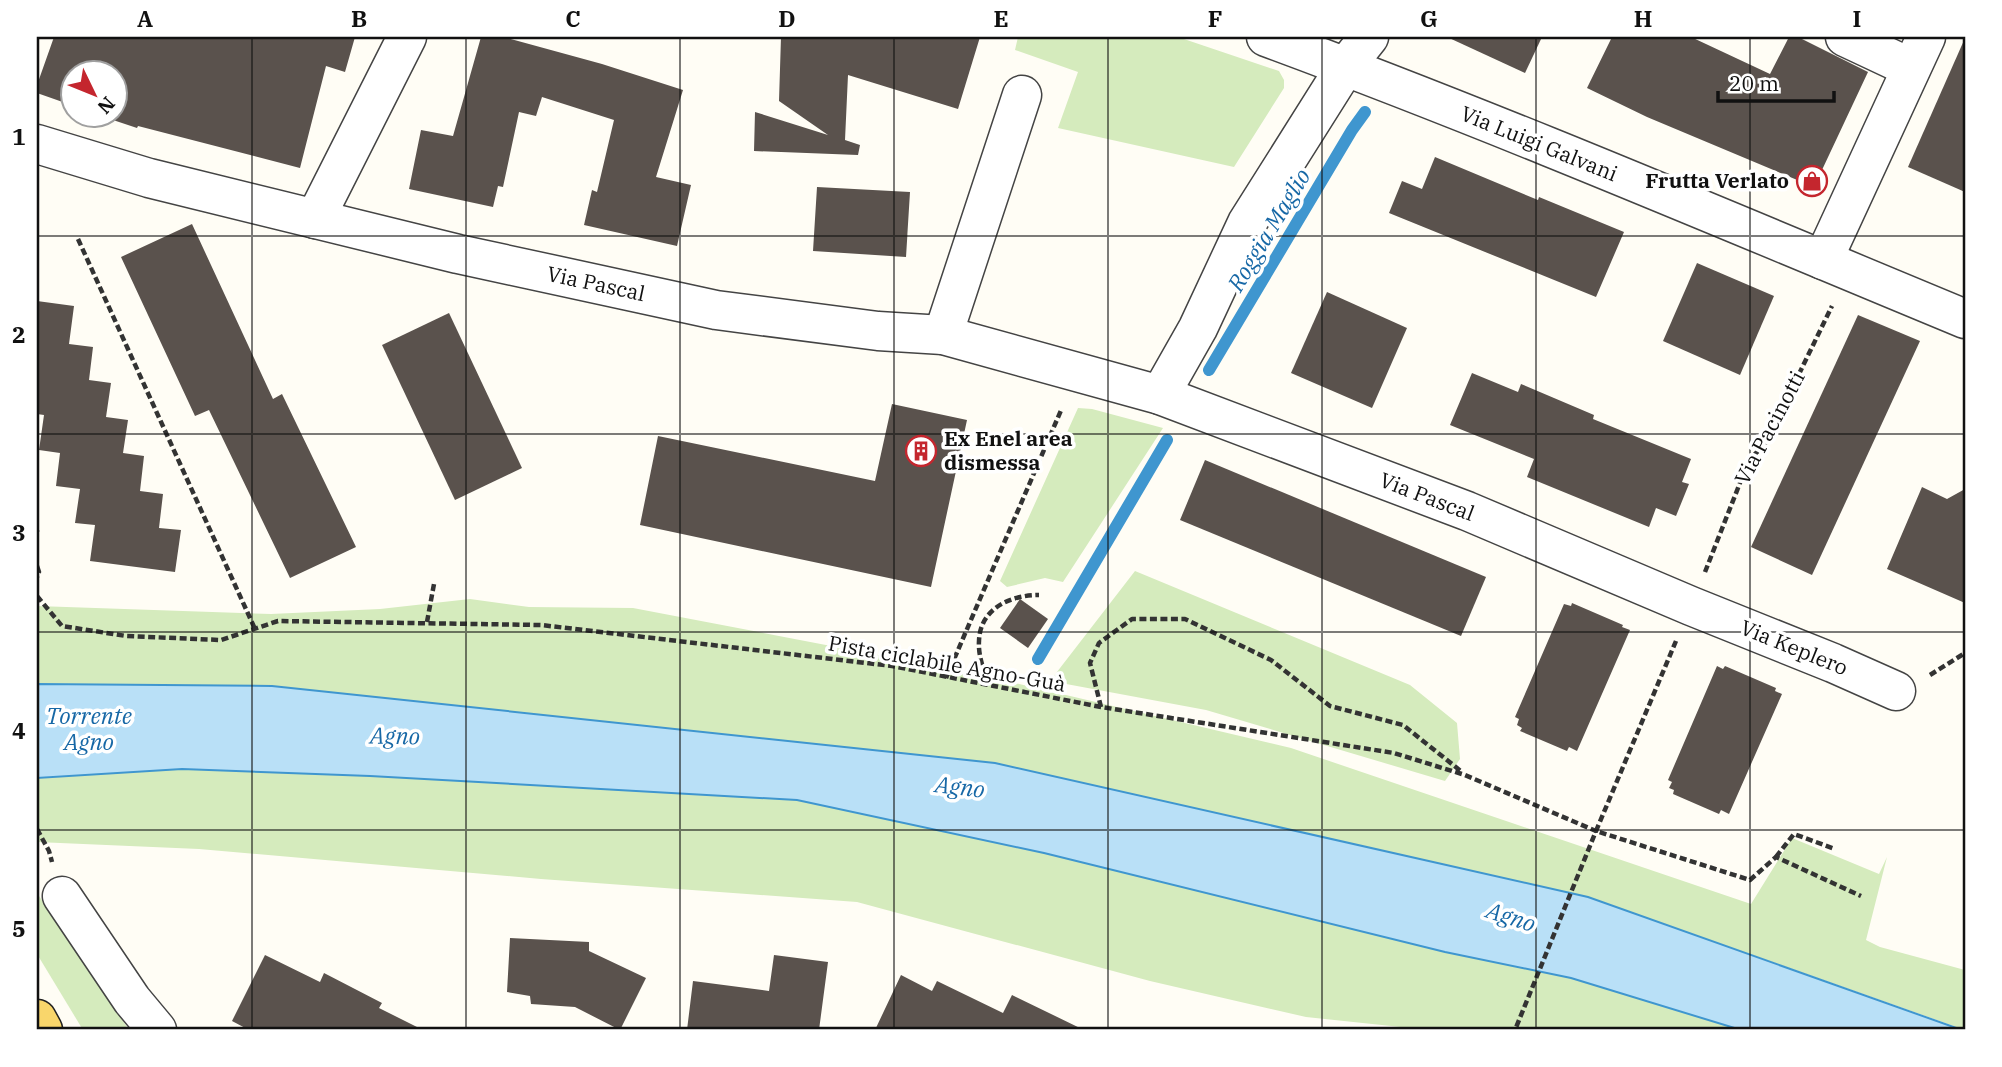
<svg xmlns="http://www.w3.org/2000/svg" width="2002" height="1067" font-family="'IBM Plex Serif',serif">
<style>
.green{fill:#d5ebbd}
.water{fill:#b9e0f7;stroke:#3f96cf;stroke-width:2}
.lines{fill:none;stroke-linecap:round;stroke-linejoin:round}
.stream{stroke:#3f96cf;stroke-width:12}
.building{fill:#5a524d}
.minor-casing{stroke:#444;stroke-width:41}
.major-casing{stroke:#222;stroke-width:41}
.path{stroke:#333;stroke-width:4.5;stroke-dasharray:7 3.5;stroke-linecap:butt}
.minor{stroke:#fff;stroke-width:38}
.major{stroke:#f9d66b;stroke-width:38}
.grid{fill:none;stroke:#111;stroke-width:2;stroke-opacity:0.55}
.labels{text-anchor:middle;stroke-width:7;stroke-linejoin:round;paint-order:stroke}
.street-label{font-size:21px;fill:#111;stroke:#fff}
.poi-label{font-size:21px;font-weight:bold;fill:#111;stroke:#fff;text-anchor:end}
.water-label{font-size:23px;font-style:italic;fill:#1768a6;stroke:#fff}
.neatline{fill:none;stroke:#111;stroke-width:2.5}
.grid-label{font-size:23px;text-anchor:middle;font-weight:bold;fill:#111}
</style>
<rect width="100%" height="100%" fill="#fffdf5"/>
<g class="green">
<polygon points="1018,37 1178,37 1279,71 1284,80 1284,88 1234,167 1058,128 1078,72 1015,50"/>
<polygon points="1078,408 1092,409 1163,428 1063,582 1045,578 1007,587 1000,581"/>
<polygon points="1135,571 1410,685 1457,723 1460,759 1445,781 1206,710 1050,681"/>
<polygon points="470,599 529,607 633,608 972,673 1291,748 1751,904 1792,838 1879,874 1887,857 1866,940 1880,947 1965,970 1965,1030 1588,897 995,763 272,686 37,684 37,606 271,614 380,609"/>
<polygon points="182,769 370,776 797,800 1044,853 1445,952 1571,978 1741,1030 1429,1030 1306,1017 1150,981 857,902 541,879 199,849 37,842 37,778"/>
<polygon points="37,893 129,1030 83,1030 37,954"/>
</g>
<polygon class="water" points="37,684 272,686 995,763 1588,897 1962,1030 1741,1030 1571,978 1445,952 1044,853 797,800 370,776 182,769 37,778"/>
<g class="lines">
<g class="stream">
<polyline points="1209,370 1352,130 1365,112"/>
<polyline points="1038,659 1167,440"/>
</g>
</g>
<g class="building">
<polygon points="54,37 355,37 345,72 326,66 300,168 138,126 137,128 101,116 116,116 116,74 74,74 74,106 37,93 37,85"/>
<polygon points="481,37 503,37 602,64 683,90 656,177 691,185 677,246 584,225 592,190 597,192 614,120 542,97 536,116 519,112 503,187 498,186 493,207 409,189 421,130 453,136"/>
<polygon points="781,37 980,37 958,109 848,75 845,140 860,145 858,155 754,151 755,112 828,135 779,101"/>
<polygon points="1447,37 1542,37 1525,73"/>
<polygon points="1612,37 1691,37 1770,74 1789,37 1798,37 1868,72 1814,187 1647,117 1587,88"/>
<polygon points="1965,38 1965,192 1908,167"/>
<polygon points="1435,157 1538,200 1539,197 1624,232 1596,297 1389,213 1402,181 1422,189"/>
<polygon points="817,187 910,192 906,257 813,251"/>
<polygon points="192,224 273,399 282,394 356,547 290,578 209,410 195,416 121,257"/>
<polygon points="1697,263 1774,296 1740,375 1663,341"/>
<polygon points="1327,292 1407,328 1372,408 1291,373"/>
<polygon points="37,301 74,306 69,344 93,347 89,380 111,383 106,417 128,420 123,453 144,456 140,491 163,494 159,528 181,530 175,572 90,561 95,525 75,523 80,489 56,486 60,453 39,450 44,415 37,414"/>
<polygon points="449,313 522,468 455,500 382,345"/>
<polygon points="1858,315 1920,341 1812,575 1751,547"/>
<polygon points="1472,373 1518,392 1521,384 1594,415 1593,419 1691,459 1682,482 1689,484 1676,516 1656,508 1649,527 1527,477 1534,459 1450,425"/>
<polygon points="892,404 967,420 931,587 640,525 658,436 875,481"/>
<polygon points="1205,460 1486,577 1461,636 1180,520"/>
<polygon points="1922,487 1947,499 1965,489 1965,603 1887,569"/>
<polygon points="1020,599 1048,619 1028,648 1000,628"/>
<polygon points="1572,603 1623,625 1622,627 1630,630 1577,751 1569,747 1567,751 1520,731 1522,728 1517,725 1519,719 1515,717 1564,604 1571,606"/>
<polygon points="1717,666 1723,669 1725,666 1776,688 1775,691 1782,694 1729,814 1721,810 1719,814 1673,794 1674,790 1669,788 1672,782 1668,780"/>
<polygon points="510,938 589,942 589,951 646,978 620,1030 575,1007 531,1004 530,996 507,992"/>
<polygon points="265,955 320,982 324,973 382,1003 379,1008 423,1030 249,1030 232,1021"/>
<polygon points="774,955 828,962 819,1030 687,1030 693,981 769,991"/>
<polygon points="901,975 932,991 937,981 1003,1013 1012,995 1084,1030 875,1030"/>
</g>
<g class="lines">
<g class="minor-casing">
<g id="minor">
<path d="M 1266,37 C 1502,124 1733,223 1965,319"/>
<polyline points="1845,37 1911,68"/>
<polyline points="37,144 149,178 458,254 716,310 878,331 943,335 1160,395 1467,511 1691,606 1833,663 1896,691"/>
<polyline points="315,219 407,37"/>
<polyline points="1823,260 1926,37"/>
<polyline points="943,335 1022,95"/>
<polyline points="1160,395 1198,328 1247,223 1346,66 1369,37"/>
<polyline points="62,896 132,1000 157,1030"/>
</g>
</g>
<g class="major-casing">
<polyline id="major" points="37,1019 43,1030"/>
</g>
<g class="path">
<polyline points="78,239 255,629"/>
<polyline points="37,530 37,532"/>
<polyline points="37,566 39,572 37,577"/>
<polyline points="1705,572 1749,460 1765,444 1832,306"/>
<polyline points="37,596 62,626 126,636 221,640 278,621 541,625 892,666 1101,707 1394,753 1465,775 1596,831 1515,1030"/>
<polyline points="427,622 434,584"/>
<polyline points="1676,641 1596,831 1750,880 1776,857 1861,896"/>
<polyline points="1930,675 1965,653"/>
<polyline points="946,678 1062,408"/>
<path d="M 989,685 C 984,671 978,656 979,641 C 980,608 1011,595 1039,595"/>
<polyline points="1101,707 1090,663 1099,643 1132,619 1185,619 1271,660 1330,706 1403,725 1462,772"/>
<polyline points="37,829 49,851 52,862"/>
<polyline points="1776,857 1794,834 1835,849"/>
</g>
<use href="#minor" class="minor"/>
<use href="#major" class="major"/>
</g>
<path class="grid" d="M 252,37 L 252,1030M 466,37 L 466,1030M 680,37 L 680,1030M 894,37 L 894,1030M 1108,37 L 1108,1030M 1322,37 L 1322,1030M 1536,37 L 1536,1030M 1750,37 L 1750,1030M 37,236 L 1965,236M 37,434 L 1965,434M 37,632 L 1965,632M 37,830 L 1965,830"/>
<defs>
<g id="shop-ring" transform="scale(1.575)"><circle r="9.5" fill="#fff" stroke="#c4262e" stroke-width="1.5"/><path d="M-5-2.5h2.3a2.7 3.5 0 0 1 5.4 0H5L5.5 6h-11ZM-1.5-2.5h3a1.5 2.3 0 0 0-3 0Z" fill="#c4262e"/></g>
<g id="building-ring" transform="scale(1.575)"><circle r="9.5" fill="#fff" stroke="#c4262e" stroke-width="1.5"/><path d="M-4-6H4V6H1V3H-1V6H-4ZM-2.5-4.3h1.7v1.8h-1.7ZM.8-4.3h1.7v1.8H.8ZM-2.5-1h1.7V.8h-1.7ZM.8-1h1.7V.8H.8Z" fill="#c4262e"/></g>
</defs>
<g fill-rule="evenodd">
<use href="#shop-ring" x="1812" y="181"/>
<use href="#building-ring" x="921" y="451"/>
</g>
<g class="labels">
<g class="street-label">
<text transform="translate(1539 144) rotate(22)" y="7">Via Luigi Galvani</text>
<text transform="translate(596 284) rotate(12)" y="7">Via Pascal</text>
<text transform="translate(1770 428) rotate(-62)" y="7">Via Pacinotti</text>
<text transform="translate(1427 497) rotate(21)" y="7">Via Pascal</text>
<text transform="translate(1794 648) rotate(22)" y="7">Via Keplero</text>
<text transform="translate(947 664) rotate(10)" y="7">Pista ciclabile Agno-Guà</text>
</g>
<g class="poi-label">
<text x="1789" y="188">Frutta Verlato</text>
<text x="944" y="446" text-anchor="start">Ex Enel area<tspan x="944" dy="24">dismessa</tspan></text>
</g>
<g class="water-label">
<text transform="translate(1269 230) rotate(-59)" y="8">Roggia Maglio</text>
<text x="89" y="724">Torrente<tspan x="89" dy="26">Agno</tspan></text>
<text transform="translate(395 736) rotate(1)" y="8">Agno</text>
<text transform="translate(960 787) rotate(7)" y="8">Agno</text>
<text transform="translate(1511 917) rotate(18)" y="8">Agno</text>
</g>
</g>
<rect width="2002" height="1067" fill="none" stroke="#ffffff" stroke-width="77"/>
<g transform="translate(94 94) rotate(133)"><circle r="33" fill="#ffffff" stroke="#a0a0a0" stroke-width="2"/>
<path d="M0-5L12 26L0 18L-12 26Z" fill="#c4262e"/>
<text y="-10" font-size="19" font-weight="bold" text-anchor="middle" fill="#111111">N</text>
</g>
<path d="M1718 91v10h116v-10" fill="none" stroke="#111111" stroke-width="3.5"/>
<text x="1729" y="91" font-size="21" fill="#111111" stroke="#ffffff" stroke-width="5" paint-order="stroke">20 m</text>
<rect x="38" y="38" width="1926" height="990" class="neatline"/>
<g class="grid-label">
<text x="145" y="27">A</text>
<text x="359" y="27">B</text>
<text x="573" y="27">C</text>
<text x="787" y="27">D</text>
<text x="1001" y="27">E</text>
<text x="1215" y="27">F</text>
<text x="1429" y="27">G</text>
<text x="1643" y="27">H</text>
<text x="1857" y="27">I</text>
<text x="19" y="145">1</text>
<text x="19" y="343">2</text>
<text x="19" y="541">3</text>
<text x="19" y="739">4</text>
<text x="19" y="937">5</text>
</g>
</svg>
